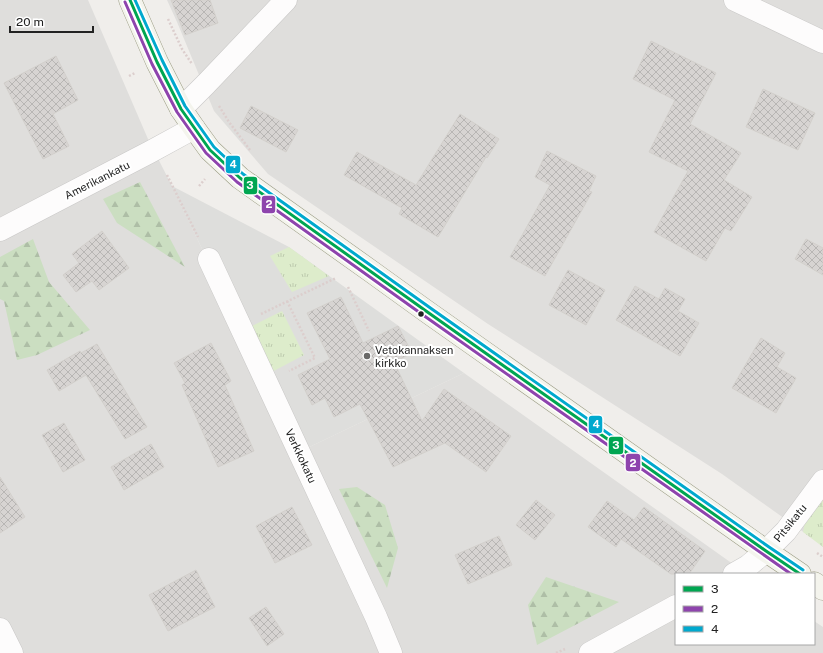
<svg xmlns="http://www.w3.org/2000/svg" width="823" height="653" font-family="'Public Sans',sans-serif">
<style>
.residential{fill:#dfdedc}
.religious{fill:#dededc}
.grass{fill:url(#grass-tufts)}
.forest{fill:url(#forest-firs)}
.building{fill:url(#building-cross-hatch);stroke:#d3d0cc}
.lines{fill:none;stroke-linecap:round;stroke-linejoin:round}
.street-casing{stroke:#c9c8c7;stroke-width:23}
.secondary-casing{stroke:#999a82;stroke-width:23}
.path{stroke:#dccecd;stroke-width:2.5;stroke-dasharray:2 2;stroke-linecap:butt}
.street{stroke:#fdfcfc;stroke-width:22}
.secondary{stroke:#f4f4ed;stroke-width:22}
.bus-1-casing{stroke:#fff;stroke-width:6}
.bus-2-casing{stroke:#fff;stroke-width:6}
.bus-3-casing{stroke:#fff;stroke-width:6}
.bus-1{stroke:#00a651;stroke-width:3}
.bus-2{stroke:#8e44ad;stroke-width:3}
.bus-3{stroke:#00a9ce;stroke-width:3}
.bus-dot{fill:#222;stroke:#fff;stroke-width:1.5}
.poi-dot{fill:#6a6968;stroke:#fff;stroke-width:1.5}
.labels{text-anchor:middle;stroke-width:4;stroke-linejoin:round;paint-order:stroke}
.street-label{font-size:11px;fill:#222;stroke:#fff}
.poi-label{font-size:11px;fill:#222;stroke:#fff;text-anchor:start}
.line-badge{stroke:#fff;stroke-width:1.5}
.badge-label{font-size:11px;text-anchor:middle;font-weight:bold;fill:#fff}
</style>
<defs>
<pattern id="grass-tufts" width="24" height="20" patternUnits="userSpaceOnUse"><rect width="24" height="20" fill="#ddeccb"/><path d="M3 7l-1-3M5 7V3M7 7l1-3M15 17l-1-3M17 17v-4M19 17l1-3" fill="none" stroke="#bdcaae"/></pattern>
<pattern id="forest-firs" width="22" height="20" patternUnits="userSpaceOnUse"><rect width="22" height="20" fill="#cbdec1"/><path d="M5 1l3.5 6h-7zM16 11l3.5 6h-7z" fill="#aebea6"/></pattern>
<pattern id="building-cross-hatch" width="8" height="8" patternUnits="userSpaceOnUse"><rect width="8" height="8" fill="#d7d4d2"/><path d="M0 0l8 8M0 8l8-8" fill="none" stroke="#b8b6b4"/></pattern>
</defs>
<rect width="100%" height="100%" fill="#f0eeeb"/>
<g class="residential">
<polygon points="0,0 88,0 148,139 172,186 299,452 464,373 747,574 676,574 676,644 814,644 814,621 823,627 823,653 0,653"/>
<polygon points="167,0 823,0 823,546 722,474 488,324 268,174 214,111 177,22"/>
</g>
<polygon class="religious" points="172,186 289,247 464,373 299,452"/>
<g class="grass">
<polygon points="289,247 329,276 292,292 270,256"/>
<polygon points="282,311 304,355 270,373 248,328"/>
<polygon points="823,496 823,547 803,532 806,517"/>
</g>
<g class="forest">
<polygon points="140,182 185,267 117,223 103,199"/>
<polygon points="33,239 49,282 90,330 37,355 17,360 4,301 0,299 0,257"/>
<polygon points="357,487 385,505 398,548 387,588 339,489"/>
<polygon points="546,577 619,602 537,645 528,605"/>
</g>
<g class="building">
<polygon points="171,0 210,0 218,23 185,35"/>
<polygon points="651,41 716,73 690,124 741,153 724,180 752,197 731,231 725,228 706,261 654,232 688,171 649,152 675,100 633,79"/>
<polygon points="56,56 78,100 53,114 69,146 43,159 4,83"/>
<polygon points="763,89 815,113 798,150 746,127"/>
<polygon points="251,106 298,130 286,152 240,128"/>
<polygon points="460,114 499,139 487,158 486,157 438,237 399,214 402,208 344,175 357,152 416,185"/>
<polygon points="547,151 596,176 589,191 592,192 545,276 510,257 550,185 535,177"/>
<polygon points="102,231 129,268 99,290 92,281 76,292 63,275 79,263 72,254"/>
<polygon points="806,239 823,248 823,275 795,259"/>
<polygon points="568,270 605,290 586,325 549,305"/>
<polygon points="635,286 659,299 665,288 685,299 678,311 699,323 680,356 616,320"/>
<polygon points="341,297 363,343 398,326 412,353 394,362 422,421 444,389 511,436 486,472 445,443 393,467 360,404 334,417 325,398 312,405 298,375 330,359 307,313"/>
<polygon points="761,338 785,353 777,367 796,378 776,413 732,388"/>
<polygon points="211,343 231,381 225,385 254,451 218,467 182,385 185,383 174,363"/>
<polygon points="97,344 147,427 125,439 86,375 59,391 47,370 80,351 81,353"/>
<polygon points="64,423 85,460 63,472 42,435"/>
<polygon points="151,444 164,467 124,490 111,467"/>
<polygon points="0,477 25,517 0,533"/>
<polygon points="536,500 555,515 535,540 516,525"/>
<polygon points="607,501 634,520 644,507 705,551 689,574 671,574 621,539 616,547 588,527"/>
<polygon points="292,507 312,545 275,563 256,526"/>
<polygon points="499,536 512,565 468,584 455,555"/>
<polygon points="196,570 215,607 168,631 149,595"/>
<polygon points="266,607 284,634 267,646 249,618"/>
</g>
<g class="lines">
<g class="street-casing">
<g id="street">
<polyline points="735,0 823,42"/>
<polyline points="181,109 206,84 286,0"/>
<polyline points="0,230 150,152 194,128"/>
<polyline points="209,259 376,617 391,653"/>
<polyline points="734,574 748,566 766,551 786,531 823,481"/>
<polyline points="0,629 12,653"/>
<polyline points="590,653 676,606"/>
</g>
</g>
<g class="secondary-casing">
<g id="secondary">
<polyline points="130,0 157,62 181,109 194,128 210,150 240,178 372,272 426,311 766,551 800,574"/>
<polyline points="814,583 823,589"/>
</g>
</g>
<g class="path">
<polyline points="168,19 182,49 192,64"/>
<polyline points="129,76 135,73"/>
<polyline points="219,106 229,122 250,150"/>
<polyline points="167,175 198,237"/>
<polyline points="199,186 205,179"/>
<polyline points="348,287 369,331"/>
<polyline points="287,301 315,358 289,371"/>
<polyline points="261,314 336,278"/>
<polyline points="817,553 823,557"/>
<polyline points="556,653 565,649"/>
</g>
<use href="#street" class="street"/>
<use href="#secondary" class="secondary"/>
<g class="bus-1-casing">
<polyline id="bus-1" points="130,0 157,62 181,109 210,150 240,178 426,311 766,551 800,574"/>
</g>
<g class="bus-2-casing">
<polyline id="bus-2" points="125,2 152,64 177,112 206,153 237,182 423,315 791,574"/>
</g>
<g class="bus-3-casing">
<polyline id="bus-3" points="135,0 162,60 185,106 214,147 243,174 429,307 769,547 803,570"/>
</g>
<use href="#bus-1" class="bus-1"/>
<use href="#bus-2" class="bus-2"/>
<use href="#bus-3" class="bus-3"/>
</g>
<circle class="bus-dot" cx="421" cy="314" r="3.5"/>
<circle class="poi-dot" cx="367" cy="356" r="4"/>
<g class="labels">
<g class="street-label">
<text transform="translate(97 180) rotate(-27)" y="4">Amerikankatu</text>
<text transform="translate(301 456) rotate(65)" y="4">Verkkokatu</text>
<text transform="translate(790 523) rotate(-51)" y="4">Pitsikatu</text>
</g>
<g class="poi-label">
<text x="375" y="354">Vetokannaksen<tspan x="375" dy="13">kirkko</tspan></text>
</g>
</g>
<g class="line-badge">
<rect x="225" y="155" width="16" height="19" rx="4" fill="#00a9ce"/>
<rect x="243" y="176" width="15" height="19" rx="4" fill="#00a651"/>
<rect x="261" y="195" width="15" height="19" rx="4" fill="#8e44ad"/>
<rect x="588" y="415" width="15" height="19" rx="4" fill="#00a9ce"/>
<rect x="608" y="436" width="16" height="19" rx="4" fill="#00a651"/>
<rect x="625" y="453" width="16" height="19" rx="4" fill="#8e44ad"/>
</g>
<g class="badge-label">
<text x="233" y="168">4</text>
<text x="250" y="189">3</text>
<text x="269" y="208">2</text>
<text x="596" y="428">4</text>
<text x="616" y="449">3</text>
<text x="633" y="467">2</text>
</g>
<rect x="675" y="573" width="140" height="72" fill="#ffffff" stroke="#a7a7a7"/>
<rect x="683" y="586" width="20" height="6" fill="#00a651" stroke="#a7a7a7"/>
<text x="711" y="593" font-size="12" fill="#222222">3</text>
<rect x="683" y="606" width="20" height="6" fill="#8e44ad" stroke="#a7a7a7"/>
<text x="711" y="613" font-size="12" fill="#222222">2</text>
<rect x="683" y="626" width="20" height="6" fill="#00a9ce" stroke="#a7a7a7"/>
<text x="711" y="633" font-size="12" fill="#222222">4</text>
<path d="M10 26v6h83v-6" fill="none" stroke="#222222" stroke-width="2"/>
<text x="16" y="26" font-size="12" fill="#222222" stroke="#ffffff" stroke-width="3" paint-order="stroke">20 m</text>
</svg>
